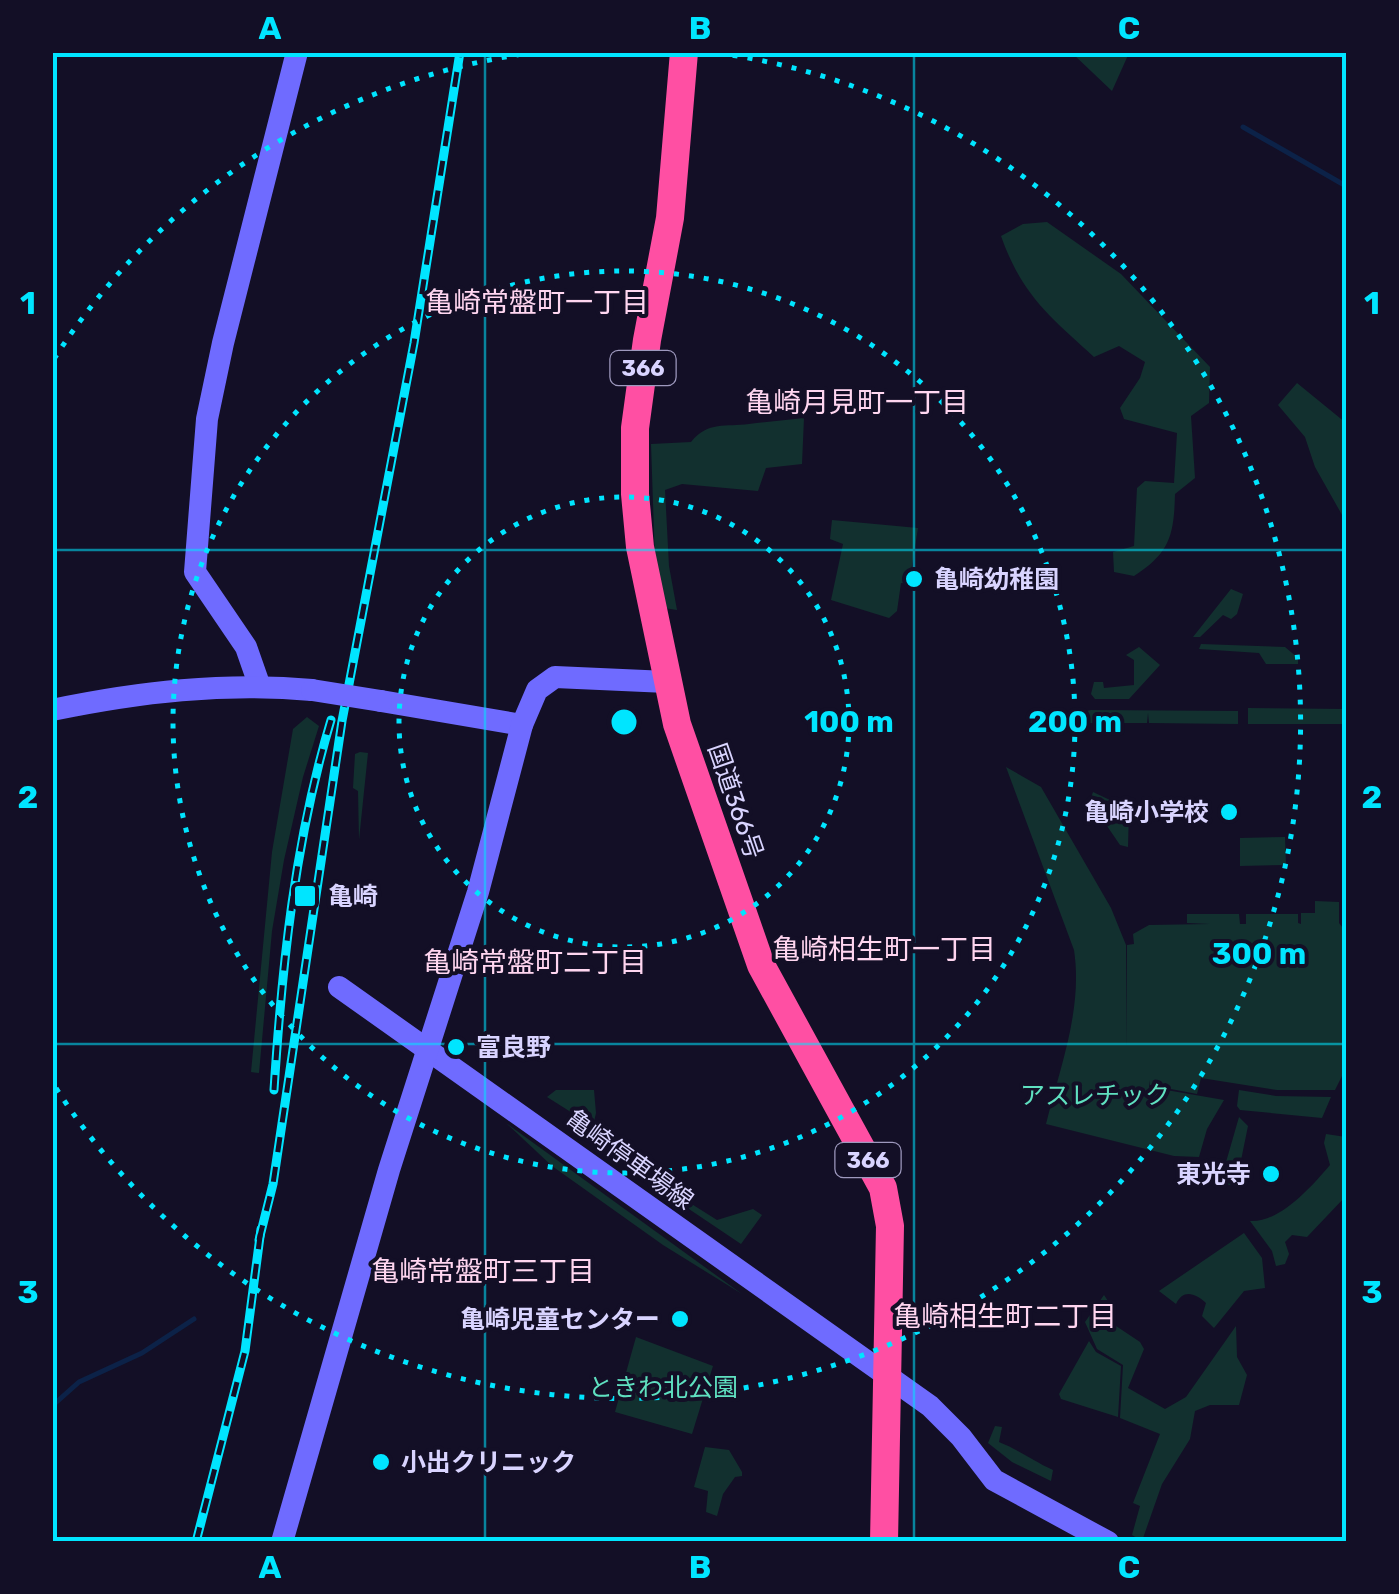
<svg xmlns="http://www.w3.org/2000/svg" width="1399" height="1594" font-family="Rubik,'Noto Sans JP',sans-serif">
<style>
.green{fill:#12302f}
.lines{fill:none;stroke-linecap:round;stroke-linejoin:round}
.stream{stroke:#0c2248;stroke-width:5}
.secondary{stroke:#6f6bff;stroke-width:22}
.highway{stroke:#ff4fa3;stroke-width:28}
.rail-casing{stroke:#00e5ff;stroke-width:9}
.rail{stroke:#130f26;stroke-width:5;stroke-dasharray:15;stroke-linecap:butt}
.secondary-bridge{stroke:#6f6bff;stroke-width:22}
.grid{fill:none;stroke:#00e5ff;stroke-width:2.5;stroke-opacity:0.55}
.ring{fill:none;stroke:#00e5ff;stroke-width:5;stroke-dasharray:5 10}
.poi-dot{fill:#00e5ff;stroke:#130f26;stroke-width:4}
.labels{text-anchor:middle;stroke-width:8;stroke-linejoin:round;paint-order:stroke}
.shield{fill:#130f26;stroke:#9e99be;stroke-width:2.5}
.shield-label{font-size:22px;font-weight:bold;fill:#d9d4ff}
.poi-label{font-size:25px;font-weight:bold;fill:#d9d4ff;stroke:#130f26;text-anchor:start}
.street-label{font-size:25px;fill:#d9d4ff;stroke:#130f26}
.park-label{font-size:25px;fill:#5fe0c0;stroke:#130f26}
.neighbourhood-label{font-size:28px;fill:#ffd6f0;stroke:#130f26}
.centre{fill:#00e5ff;stroke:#130f26;stroke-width:5}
.ring-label{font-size:30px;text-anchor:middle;font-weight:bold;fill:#00e5ff;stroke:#130f26;stroke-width:8;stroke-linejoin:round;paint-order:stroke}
.neatline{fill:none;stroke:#00e5ff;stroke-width:4}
.grid-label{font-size:32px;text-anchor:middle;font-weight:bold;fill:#00e5ff}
</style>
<rect width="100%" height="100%" fill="#130f26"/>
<g class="green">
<polygon points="1072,53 1129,53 1112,91"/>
<path d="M 1047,222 L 1121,274 L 1210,367 L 1209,403 L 1191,416 L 1195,478 L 1175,494 C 1174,535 1170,553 1134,576 L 1114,572 L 1113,552 L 1134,546 L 1137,488 L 1145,481 L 1174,483 L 1177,433 L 1124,419 L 1120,408 L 1140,378 L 1145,362 L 1119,346 L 1094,357 C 1049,316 1022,295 1001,236 L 1023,224 Z"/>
<polygon points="1297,383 1346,423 1346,522 1315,467 1305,437 1278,405"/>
<path d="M 804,418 L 802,464 L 766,468 L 758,491 L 682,484 L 665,490 L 669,566 L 677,610 L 664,608 L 655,562 L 651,444 L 691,442 C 708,421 726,427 749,424 C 767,422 786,420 804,418 Z"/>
<polygon points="832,520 918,528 909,584 901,583 897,611 889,618 831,600 843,544 830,539"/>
<polygon points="1231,589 1243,594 1237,614 1231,619 1223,615 1200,637 1193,637"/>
<polygon points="1201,644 1285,647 1298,658 1298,664 1266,664 1259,653 1199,649"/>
<polygon points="1139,647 1160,665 1129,699 1095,699 1091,694 1094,682 1103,682 1104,688 1134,685 1134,660 1126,655"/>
<polygon points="1248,708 1346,709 1346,724 1248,724"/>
<polygon points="1091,710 1238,711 1238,724 1149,723 1148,713 1147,723 1091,723 1057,731 1054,719"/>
<polygon points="307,717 319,726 303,777 284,860 272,931 259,1073 251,1072 272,852 293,729"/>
<polygon points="360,752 368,753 359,840 358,791 353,788 355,754"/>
<path d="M 1006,767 L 1041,787 L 1111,908 L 1126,945 L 1126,1049 L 1127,945 L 1134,944 L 1133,934 L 1149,925 L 1210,924 L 1187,923 L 1187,914 L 1239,914 L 1240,924 L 1246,924 L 1246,914 L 1298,914 L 1298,923 L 1301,924 L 1301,913 L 1315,913 L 1315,901 L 1339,902 L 1339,923 L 1346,932 L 1346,1068 L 1335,1090 L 1277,1090 L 1201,1078 L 1197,1094 L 1150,1085 L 1150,1080 L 1149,1087 L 1224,1100 L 1207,1129 L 1199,1157 L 1174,1156 L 1046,1124 C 1060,1067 1083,1009 1074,950 Z"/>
<polygon points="1093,792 1129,809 1128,847 1120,845 1090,801"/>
<polygon points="1285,837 1286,865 1240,866 1240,838"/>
<polygon points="556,1090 594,1090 596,1113 593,1126 547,1097"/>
<polygon points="1239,1090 1276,1096 1331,1097 1322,1118 1240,1110 1237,1106"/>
<polygon points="1239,1117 1248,1126 1238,1175 1239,1187 1220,1183"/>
<polygon points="506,1123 742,1294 663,1245 552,1166"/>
<path d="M 1326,1134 L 1346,1137 L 1345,1197 L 1307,1237 L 1292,1235 L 1285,1242 L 1289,1254 L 1285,1264 L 1276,1266 L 1272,1251 L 1250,1221 C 1280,1223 1312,1186 1330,1165 L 1324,1143 Z"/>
<polygon points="680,1203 690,1203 717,1220 753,1209 762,1215 741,1244"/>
<path d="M 1244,1233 L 1262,1258 L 1265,1288 L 1244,1291 L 1214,1328 L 1202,1316 L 1206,1303 C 1195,1293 1183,1289 1176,1304 L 1159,1291 Z"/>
<polygon points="1104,1295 1108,1301 1110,1322 1140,1342 1144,1349 1128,1388 1165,1409 1186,1397 1236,1326 1237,1357 1247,1375 1239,1405 1210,1405 1195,1411 1190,1439 1162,1484 1142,1541 1132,1535 1140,1506 1133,1503 1160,1434 1120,1418 1123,1365 1097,1349 1085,1322"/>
<polygon points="636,1337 713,1366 692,1434 615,1412"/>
<polygon points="1089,1341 1096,1352 1121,1366 1118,1417 1061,1399 1059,1394"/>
<path d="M 995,1426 L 1002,1427 L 999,1442 C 1019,1450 1033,1461 1053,1470 L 1051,1481 L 1012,1462 L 988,1443 Z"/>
<polygon points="705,1447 729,1450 742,1472 742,1476 735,1477 723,1494 717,1516 706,1512 708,1491 694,1487"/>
</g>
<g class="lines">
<g class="stream">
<polyline points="1243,127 1346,186"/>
<polyline points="52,1406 79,1382 142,1353 194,1319"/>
</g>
<g class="secondary">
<polyline points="260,687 246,647 195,572 207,419 223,343 297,52"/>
<polyline points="381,701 522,725"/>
<path d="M 52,710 C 139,692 224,682 312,690"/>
<polyline points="339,987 930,1406 961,1437 994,1480 1108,1542"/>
<polyline points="282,1542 389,1170 478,892 522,725 537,690 555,677 667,682"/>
</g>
<polyline class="highway" points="684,52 670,218 647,340 635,428 635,494 640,547 677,724 761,965 883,1188 890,1226 884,1542"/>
<g class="rail-casing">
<g id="rail">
<path d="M 274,1090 C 282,965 295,840 331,720"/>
<polyline points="259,1240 273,1184 342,721 414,343 460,52"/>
<polyline points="196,1542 245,1351 261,1229"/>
</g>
</g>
<use href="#rail" class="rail"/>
<polyline class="secondary-bridge" points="312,690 381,701"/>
</g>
<path class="grid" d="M 485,52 L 485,1542M 914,52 L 914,1542M 52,550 L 1346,550M 52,1044 L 1346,1044"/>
<g class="ring">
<circle cx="624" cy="722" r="225"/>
<circle cx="624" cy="722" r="451"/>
<path d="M54 359A676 676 0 0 1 530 53M718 53A676 676 0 1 1 54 1085"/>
</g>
<g class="poi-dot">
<circle cx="914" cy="579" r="10"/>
<circle cx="1229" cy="812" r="10"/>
<rect x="293" y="884" width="24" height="24" rx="5"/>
<circle cx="456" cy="1047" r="10"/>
<circle cx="1271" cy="1174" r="10"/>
<circle cx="680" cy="1319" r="10"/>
<circle cx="381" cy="1462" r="10"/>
</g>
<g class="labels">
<g class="shield">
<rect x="610.5" y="351" width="65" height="34" rx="8"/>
<rect x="835.5" y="1143" width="65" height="34" rx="8"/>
</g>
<g class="shield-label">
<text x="643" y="376">366</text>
<text x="868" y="1168">366</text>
</g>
<g class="poi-label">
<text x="934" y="588">亀崎幼稚園</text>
<text x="1209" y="821" text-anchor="end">亀崎小学校</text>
<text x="328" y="905">亀崎</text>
<text x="476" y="1056">富良野</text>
<text x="1251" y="1183" text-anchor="end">東光寺</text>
<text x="660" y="1328" text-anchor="end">亀崎児童センター</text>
<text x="401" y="1471">小出クリニック</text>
</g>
<g class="street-label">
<text transform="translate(736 801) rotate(71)" y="9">国道366号</text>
<text transform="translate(630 1159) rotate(36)" y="9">亀崎停車場線</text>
</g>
<g class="park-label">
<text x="1095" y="1104">アスレチック</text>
<text x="663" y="1396">ときわ北公園</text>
</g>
<g class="neighbourhood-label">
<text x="537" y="312">亀崎常盤町一丁目</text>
<text x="857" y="412">亀崎月見町一丁目</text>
<text x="884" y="959">亀崎相生町一丁目</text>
<text x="535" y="972">亀崎常盤町二丁目</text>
<text x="483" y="1281">亀崎常盤町三丁目</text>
<text x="1005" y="1326">亀崎相生町二丁目</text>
</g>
</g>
<circle cx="624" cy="722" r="15" class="centre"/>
<g class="ring-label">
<text x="849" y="732">100 m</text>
<text x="1075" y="732">200 m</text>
<text x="1259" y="964">300 m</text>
</g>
<rect width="1399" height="1594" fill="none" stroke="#130f26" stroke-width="110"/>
<rect x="55" y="55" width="1289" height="1484" class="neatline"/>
<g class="grid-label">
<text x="270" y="39">A</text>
<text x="700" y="39">B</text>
<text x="1129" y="39">C</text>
<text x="28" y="314">1</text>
<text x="1372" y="314">1</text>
<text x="28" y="808">2</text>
<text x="1372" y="808">2</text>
<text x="28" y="1303">3</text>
<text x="1372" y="1303">3</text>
<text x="270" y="1578">A</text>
<text x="700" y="1578">B</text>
<text x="1129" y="1578">C</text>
</g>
</svg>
